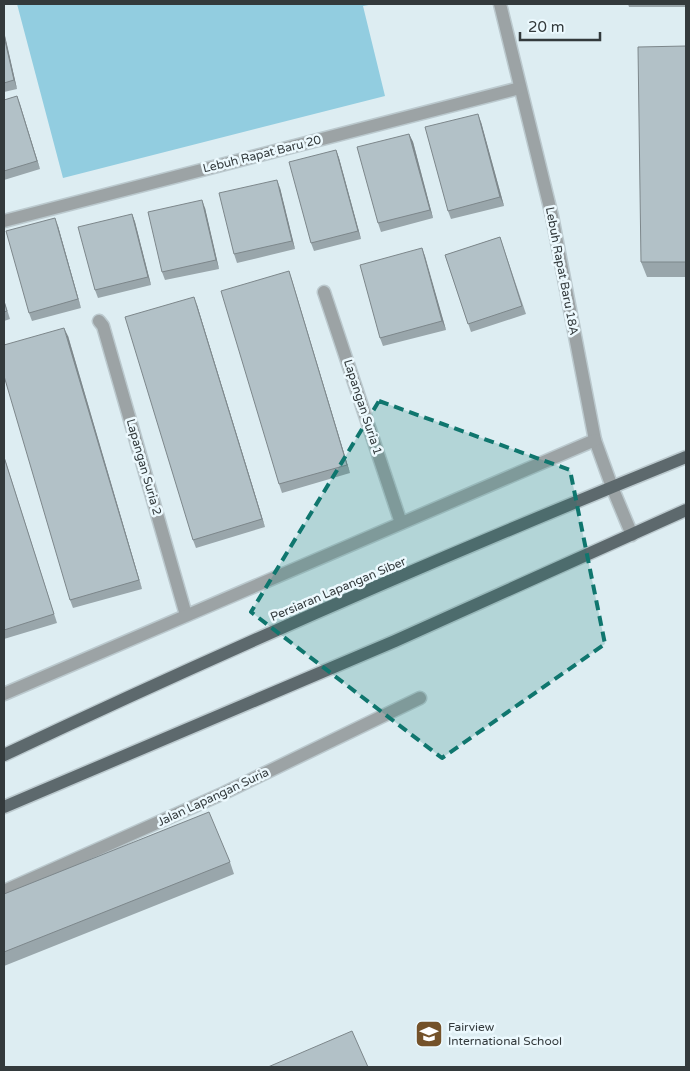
<svg xmlns="http://www.w3.org/2000/svg" width="690" height="1071" font-family="'Varela Round',sans-serif">
<style>
.green{fill:#92cde0}
.lines{fill:none;stroke-linecap:round;stroke-linejoin:round}
.minor-casing{stroke:#bbc9ce;stroke-width:15}
.major-casing{stroke:#bbc9ce;stroke-width:15}
.minor{stroke:#9ca3a5;stroke-width:12}
.major{stroke:#5d696d;stroke-width:12}
.wall{fill:#99a6ab}
.shaded-wall{fill:#7d878b}
.building{fill:#b2c1c7;stroke:#7d878b}
.marked{fill:#0f766e;fill-opacity:0.2;stroke:#0f766e;stroke-width:4;stroke-dasharray:10 6;stroke-linejoin:round}
.labels{text-anchor:middle;stroke-width:5;stroke-linejoin:round;paint-order:stroke}
.street-label{font-size:12px;fill:#333a3c;stroke:#ecf9fe}
.poi-label{font-size:12px;fill:#333a3c;stroke:#ecf9fe;text-anchor:start}
</style>
<rect width="100%" height="100%" fill="#ddedf2"/>
<polygon class="green" points="17,4 374,4 363,6 385,96 63,178"/>
<g class="lines">
<g class="minor-casing">
<g id="minor">
<polyline points="500,4 552,216 595,440 612,487 632,535"/>
<polyline points="4,221 520,88"/>
<polyline points="324,292 401,523"/>
<polyline points="99,321 103,326 186,615"/>
<polyline points="4,694 595,440"/>
<polyline points="4,891 224,793 420,698"/>
</g>
</g>
<g class="major-casing">
<g id="major">
<path d="M 4,755 C 228,649 456,550 686,457"/>
<polyline points="4,807 395,641 686,510"/>
</g>
</g>
<use href="#minor" class="minor"/>
<use href="#major" class="major"/>
</g>
<g class="wall">
<polygon points="628,4 686,4 686,7 629,7"/>
<polygon points="4,31 17,89 4,92"/>
<polygon points="686,46 686,277 647,277 641,262"/>
<polygon points="17,96 40,169 4,180 4,100"/>
<polygon points="481,122 504,206 451,219 448,211"/>
<polygon points="409,134 413,142 433,218 381,232 378,223"/>
<polygon points="336,150 339,158 361,239 314,251 311,243"/>
<polygon points="280,188 295,249 237,263 234,254"/>
<polygon points="205,208 219,269 165,280 162,272"/>
<polygon points="132,214 135,222 151,285 98,298 95,290"/>
<polygon points="58,226 81,308 32,321 29,313"/>
<polygon points="500,237 526,314 471,332 445,255"/>
<polygon points="422,248 446,330 383,346 380,338"/>
<polygon points="289,271 350,473 282,493 279,484"/>
<polygon points="4,300 10,319 4,321"/>
<polygon points="197,305 265,527 196,548 193,540"/>
<polygon points="68,336 142,589 73,608 70,600"/>
<polygon points="4,456 57,623 4,639"/>
<polygon points="230,862 234,874 4,966 4,894"/>
</g>
<g class="shaded-wall">
<polygon points="4,31 4,32 17,89 14,80 4,36"/>
<polygon points="17,96 20,104 40,169 37,161"/>
<polygon points="478,114 481,122 504,206 500,197"/>
<polygon points="409,134 413,142 433,218 430,210"/>
<polygon points="336,150 339,158 361,239 358,231"/>
<polygon points="277,180 280,188 295,249 292,241"/>
<polygon points="202,200 205,208 219,269 216,260"/>
<polygon points="132,214 135,222 151,285 148,277"/>
<polygon points="55,218 58,226 81,308 78,299"/>
<polygon points="422,248 425,256 446,330 442,321"/>
<polygon points="289,271 292,280 350,473 347,465"/>
<polygon points="194,297 197,305 265,527 262,519"/>
<polygon points="64,328 68,336 142,589 139,580"/>
</g>
<g class="building">
<polygon points="4,36 14,80 4,83"/>
<polygon points="686,46 686,262 641,262 638,47"/>
<polygon points="17,96 37,161 4,171 4,100"/>
<polygon points="478,114 500,197 448,211 425,127"/>
<polygon points="409,134 430,210 378,223 357,147"/>
<polygon points="336,150 358,231 311,243 289,162"/>
<polygon points="277,180 292,241 234,254 219,193"/>
<polygon points="202,200 216,260 162,272 148,212"/>
<polygon points="132,214 148,277 95,290 78,227"/>
<polygon points="55,218 78,299 29,313 6,231"/>
<polygon points="500,237 522,306 468,324 445,255"/>
<polygon points="422,248 442,321 380,338 360,265"/>
<polygon points="289,271 347,465 279,484 221,291"/>
<polygon points="194,297 262,519 193,540 125,317"/>
<polygon points="4,301 7,311 4,312"/>
<polygon points="64,328 139,580 70,600 4,376 4,345"/>
<polygon points="4,457 54,614 4,630"/>
<polygon points="209,812 230,862 4,952 4,894"/>
<polygon points="352,1031 368,1067 268,1067"/>
</g>
<path class="marked" d="M 379,401 L 570,470 L 605,644 L 442,758 L 251,612 Z"/>
<defs>
<g id="school-square" transform="scale(1.4375)"><rect x="-9" y="-9" width="18" height="18" rx="4" fill="#74522a" stroke="#ecf9fe"/><path d="M0-5L7-2L0 1L-7-2ZM-4 1L0 2.5L4 1V4Q0 6-4 4Z" fill="#fff"/></g>
</defs>
<g fill-rule="evenodd">
<use href="#school-square" x="429" y="1034"/>
</g>
<g class="labels">
<g class="street-label">
<text transform="translate(262 154) rotate(-14)" y="4">Lebuh Rapat Baru 20</text>
<text transform="translate(562 271) rotate(79)" y="4">Lebuh Rapat Baru 18A</text>
<text transform="translate(363 407) rotate(72)" y="4">Lapangan Suria 1</text>
<text transform="translate(144 467) rotate(74)" y="4">Lapangan Suria 2</text>
<text transform="translate(338 589) rotate(-23)" y="4">Persiaran Lapangan Siber</text>
<text transform="translate(213 797) rotate(-25)" y="4">Jalan Lapangan Suria</text>
</g>
<g class="poi-label">
<text x="448" y="1031">Fairview<tspan x="448" dy="14">International School</tspan></text>
</g>
</g>
<rect width="690" height="1071" fill="none" stroke="#333a3c" stroke-width="10"/>
<path d="M520 32v8h80v-8" fill="none" stroke="#333a3c" stroke-width="2.5"/>
<text x="528" y="32" font-size="15" fill="#333a3c" stroke="#ecf9fe" stroke-width="4" paint-order="stroke">20 m</text>
</svg>
